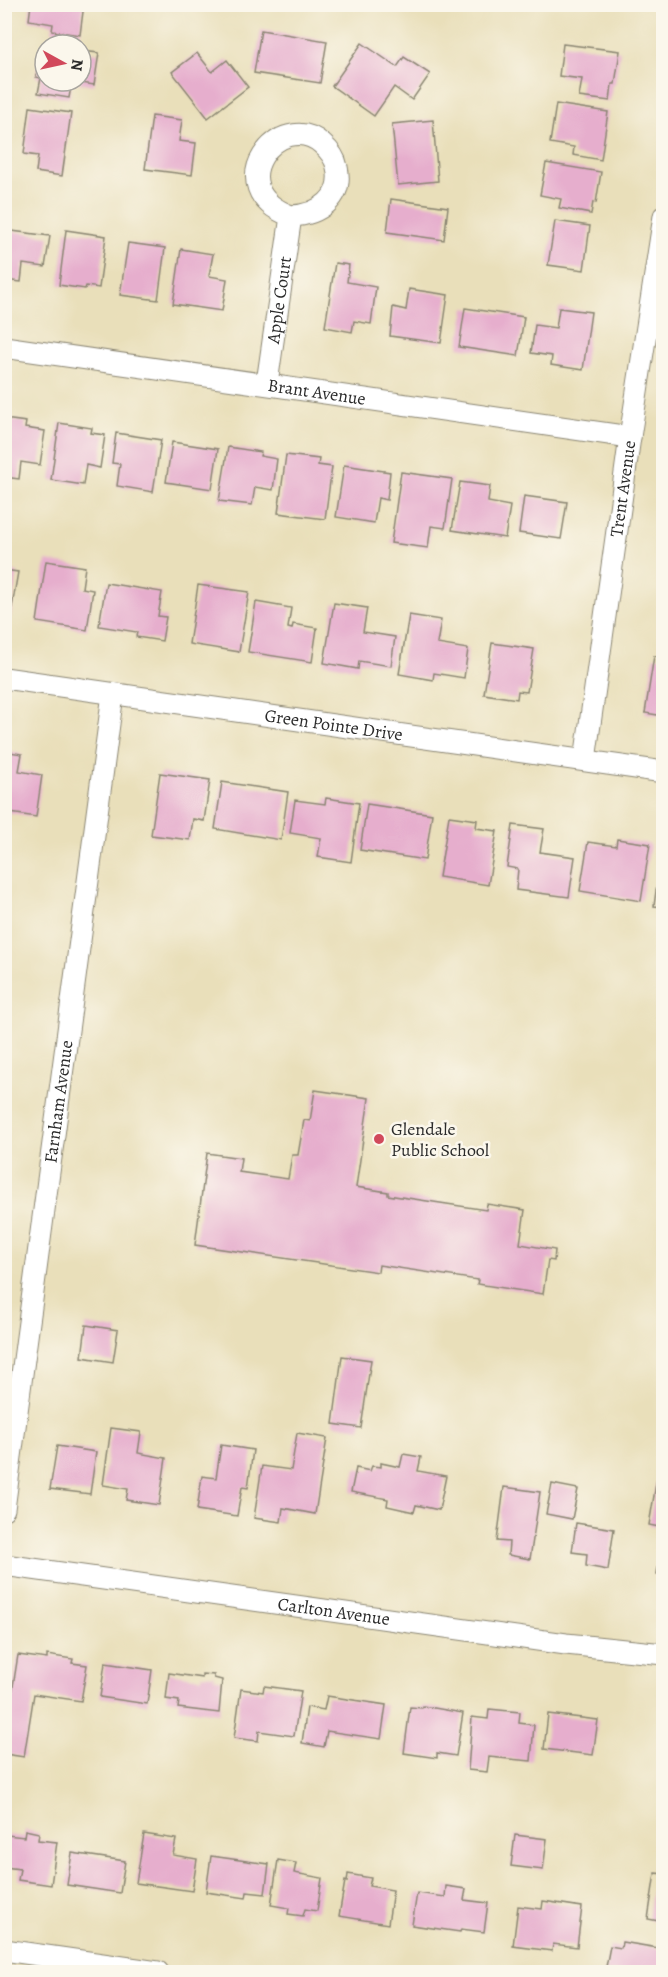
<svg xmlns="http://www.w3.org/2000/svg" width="668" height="1977" font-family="Alegreya,serif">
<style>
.building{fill:#e6aecd}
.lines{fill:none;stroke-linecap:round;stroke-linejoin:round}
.minor-casing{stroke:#8a8572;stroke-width:23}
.minor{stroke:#fff;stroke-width:21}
.poi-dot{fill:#d1495b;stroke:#fbf7ec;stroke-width:2}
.labels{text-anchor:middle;stroke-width:5;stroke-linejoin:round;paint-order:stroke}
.street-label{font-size:18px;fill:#2b2b2b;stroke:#fbf7ec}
.poi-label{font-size:18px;fill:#2b2b2b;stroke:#fbf7ec;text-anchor:start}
</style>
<rect width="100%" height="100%" fill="#fbf7ec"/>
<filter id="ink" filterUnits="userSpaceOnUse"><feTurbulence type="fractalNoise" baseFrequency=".0167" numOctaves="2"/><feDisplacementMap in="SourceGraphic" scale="12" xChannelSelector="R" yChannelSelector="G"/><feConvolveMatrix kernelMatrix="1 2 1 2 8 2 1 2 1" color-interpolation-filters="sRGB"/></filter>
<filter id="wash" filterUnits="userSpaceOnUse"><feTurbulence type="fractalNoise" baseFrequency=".008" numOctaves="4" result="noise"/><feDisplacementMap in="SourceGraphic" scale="24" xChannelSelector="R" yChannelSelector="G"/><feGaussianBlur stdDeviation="1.35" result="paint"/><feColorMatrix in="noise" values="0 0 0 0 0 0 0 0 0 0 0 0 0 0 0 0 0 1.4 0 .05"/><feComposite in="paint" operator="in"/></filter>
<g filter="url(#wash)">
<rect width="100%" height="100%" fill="#e9dfba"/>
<g id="blocks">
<g class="building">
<polygon points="31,4 84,4 80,35 52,31 53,24 29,20"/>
<polygon points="261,30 327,41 320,83 254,73"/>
<polygon points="362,43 397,67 404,57 430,74 412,100 394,87 374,116 332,86"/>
<polygon points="563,44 620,51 615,84 612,84 610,101 579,97 582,79 559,76"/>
<polygon points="41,45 45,45 45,81 72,81 69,98 38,93 41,78 36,77"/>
<polygon points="81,51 99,53 94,85 75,82 81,81"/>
<polygon points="197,53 212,72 227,60 248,87 208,118 172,72"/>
<polygon points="556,104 608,112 601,160 573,155 574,147 550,143"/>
<polygon points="30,107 71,113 62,176 36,172 38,156 24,154"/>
<polygon points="152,116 182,120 179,141 196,143 192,175 145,169"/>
<polygon points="433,120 438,181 398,185 392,124"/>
<polygon points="546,163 601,172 596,203 593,202 591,214 559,208 561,199 540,195"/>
<polygon points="391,199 448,207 444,240 387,232"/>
<polygon points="555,221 590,226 584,270 548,265"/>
<polygon points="4,230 50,236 45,267 23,264 21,282 4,280"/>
<polygon points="66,230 106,236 99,288 86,286 85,289 59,285"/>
<polygon points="128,243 165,248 158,300 120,295"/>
<polygon points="181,249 213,254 209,276 227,279 222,311 173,304"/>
<polygon points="335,263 349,265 347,282 376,287 371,324 354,321 352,332 325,327"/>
<polygon points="409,289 448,295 441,343 390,336 393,307 406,310"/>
<polygon points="465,308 524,317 518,356 459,347"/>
<polygon points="559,308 591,312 583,370 551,365 552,356 531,353 535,325 556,328"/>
<polygon points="4,419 26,422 25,428 45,431 40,465 21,462 19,479 4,477"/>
<polygon points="59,423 92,428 91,433 105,435 100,468 86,465 83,485 51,480"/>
<polygon points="116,433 161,440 153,492 117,486 120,464 112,463"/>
<polygon points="172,442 218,449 212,489 166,482"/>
<polygon points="228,447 261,452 260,456 277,459 273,490 255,487 252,505 219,501"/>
<polygon points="286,455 319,459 318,465 332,467 325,519 278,513"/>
<polygon points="344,465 390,472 387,500 378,498 374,523 336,517"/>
<polygon points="401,472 452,479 445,528 431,526 428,548 391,543"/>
<polygon points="460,482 490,486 488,502 510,506 505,538 452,530"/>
<polygon points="524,496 567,502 561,539 519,533"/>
<polygon points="46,561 85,567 82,588 93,590 87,630 37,622"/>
<polygon points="4,570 18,572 10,619 4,618"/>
<polygon points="106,583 162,592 158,616 166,617 162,641 136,637 137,632 99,626"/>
<polygon points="198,585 249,592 239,652 189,644"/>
<polygon points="256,602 291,608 288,628 292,629 293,624 317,628 312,662 248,652"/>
<polygon points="334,603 367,608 363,632 395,637 391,666 359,661 358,669 324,663"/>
<polygon points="409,615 441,620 437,644 468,649 464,678 434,673 433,680 399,674"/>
<polygon points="492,643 534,649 527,692 518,691 517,699 484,694"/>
<polygon points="654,656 664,658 664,716 645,713"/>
<polygon points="4,751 22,754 19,771 42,775 36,817 4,812"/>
<polygon points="160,773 210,780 204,821 193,819 190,840 151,835"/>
<polygon points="222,782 288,792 281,840 215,829"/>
<polygon points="326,798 359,803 351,862 318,857 321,838 290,833 295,800 325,804"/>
<polygon points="367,804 432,814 425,860 360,850"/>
<polygon points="449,816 477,820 476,828 497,831 488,885 439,877"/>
<polygon points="513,825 544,829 540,852 575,857 569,897 516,890 518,869 507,867"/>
<polygon points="617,839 650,844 641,901 580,891 588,842 616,846"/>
<polygon points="661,854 664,855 664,907 654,906"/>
<polygon points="315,1090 369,1098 356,1187 388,1192 388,1195 486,1210 487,1204 525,1210 520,1244 555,1250 554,1261 548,1260 543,1294 477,1284 478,1280 379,1265 378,1272 195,1245 207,1153 241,1158 239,1172 288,1179 292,1155 298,1155 304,1120 310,1121"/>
<polygon points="86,1325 118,1330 113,1362 82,1357"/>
<polygon points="342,1356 371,1360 361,1428 333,1424"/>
<polygon points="111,1428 141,1432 138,1453 166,1458 159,1505 126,1500 128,1489 103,1485"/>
<polygon points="297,1433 327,1438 315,1514 283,1508 281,1522 254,1518 262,1466 291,1470"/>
<polygon points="221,1445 253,1450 248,1488 242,1487 237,1516 197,1510 202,1476 216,1478"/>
<polygon points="57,1446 96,1452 90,1494 50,1489"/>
<polygon points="403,1454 421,1457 418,1471 446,1476 439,1510 416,1505 414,1512 387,1506 388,1499 351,1492 356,1468 370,1471 372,1466 381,1467 381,1463 400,1467"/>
<polygon points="658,1472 664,1472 664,1528 649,1525"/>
<polygon points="552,1484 578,1489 572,1519 546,1514"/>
<polygon points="504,1487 540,1492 530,1559 508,1555 509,1542 497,1541"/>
<polygon points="576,1523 614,1529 608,1570 586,1566 587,1554 572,1552"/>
<polygon points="662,1540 664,1540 664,1576 657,1574"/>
<polygon points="18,1655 47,1659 47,1655 73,1659 72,1663 87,1665 81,1701 34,1694 24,1757 5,1754 10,1718 8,1718"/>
<polygon points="105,1663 152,1670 147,1704 100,1697"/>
<polygon points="169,1673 202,1678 202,1674 214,1675 214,1678 222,1680 219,1713 178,1708 179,1701 166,1699"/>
<polygon points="264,1686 301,1691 294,1736 259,1731 258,1741 234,1738 241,1689 263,1692"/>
<polygon points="327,1696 386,1705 381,1739 327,1731 324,1747 302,1743 307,1707 324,1710"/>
<polygon points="423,1706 463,1713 456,1756 437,1753 437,1758 404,1753 410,1707 422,1708"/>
<polygon points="489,1709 520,1712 519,1723 534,1725 531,1761 489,1757 487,1772 468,1770 472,1717 488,1719"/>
<polygon points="548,1714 598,1720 593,1755 544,1749"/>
<polygon points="25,1830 39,1833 38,1840 57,1842 51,1885 18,1880 20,1869 4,1867 7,1835 24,1837"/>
<polygon points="144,1834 176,1839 173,1855 197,1859 192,1891 136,1883"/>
<polygon points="515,1835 547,1839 543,1870 511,1866"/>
<polygon points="72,1853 125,1861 120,1893 67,1885"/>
<polygon points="211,1856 269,1864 265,1894 247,1892 246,1898 206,1892"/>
<polygon points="278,1860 296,1863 294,1873 322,1878 317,1911 305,1909 303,1916 288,1914 289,1908 271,1905"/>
<polygon points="655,1873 664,1874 664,1922 648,1919"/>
<polygon points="348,1874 371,1878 369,1886 393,1890 388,1924 339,1916 345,1881 347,1882"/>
<polygon points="446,1886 466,1889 464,1900 488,1903 484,1932 461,1929 460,1932 412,1925 417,1893 445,1897"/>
<polygon points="543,1901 582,1907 577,1947 553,1944 552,1951 513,1946 518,1906 542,1909"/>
<polygon points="622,1942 664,1949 664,1972 605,1972 610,1946 621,1948"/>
</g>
</g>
</g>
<g filter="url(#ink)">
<use href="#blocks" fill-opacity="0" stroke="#8a8572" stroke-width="1.5"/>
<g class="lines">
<g class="minor-casing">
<g id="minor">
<path id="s1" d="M 4,347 L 630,437"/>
<path id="s2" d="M 267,383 L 291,216 C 216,188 281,107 322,144 C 329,150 335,157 337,167 C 344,198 319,215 291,216"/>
<path id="s3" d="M 4,678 L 664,772"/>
<path id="s4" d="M 585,760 L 630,437 L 664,216"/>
<path id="s5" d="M 4,1509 L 113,694"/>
<path id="s6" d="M 4,1565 L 566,1644 L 664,1654"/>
<polyline points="4,1950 158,1972"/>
</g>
</g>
<use href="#minor" class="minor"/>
</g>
</g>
<circle class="poi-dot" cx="379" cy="1139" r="6"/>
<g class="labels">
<g class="street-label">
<text dy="6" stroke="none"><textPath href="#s2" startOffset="84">Apple Court</textPath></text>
<text dy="6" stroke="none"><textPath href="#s1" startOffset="316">Brant Avenue</textPath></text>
<text dy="6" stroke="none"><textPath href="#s4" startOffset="274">Trent Avenue</textPath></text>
<text dy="6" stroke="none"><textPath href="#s3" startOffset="333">Green Pointe Drive</textPath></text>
<text dy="6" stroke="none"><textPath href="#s5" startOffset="411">Farnham Avenue</textPath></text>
<text dy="6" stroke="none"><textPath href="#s6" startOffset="333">Carlton Avenue</textPath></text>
</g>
<g class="poi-label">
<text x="391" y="1135">Glendale<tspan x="391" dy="21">Public School</tspan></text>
</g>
</g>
<rect width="668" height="1977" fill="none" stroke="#fbf7ec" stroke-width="24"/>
<g transform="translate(63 63) rotate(98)"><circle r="28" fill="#fbf7ec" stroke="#a8a59f" stroke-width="1.5"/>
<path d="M0-4.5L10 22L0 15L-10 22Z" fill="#d1495b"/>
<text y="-9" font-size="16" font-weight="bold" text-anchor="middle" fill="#2b2b2b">N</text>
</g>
</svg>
